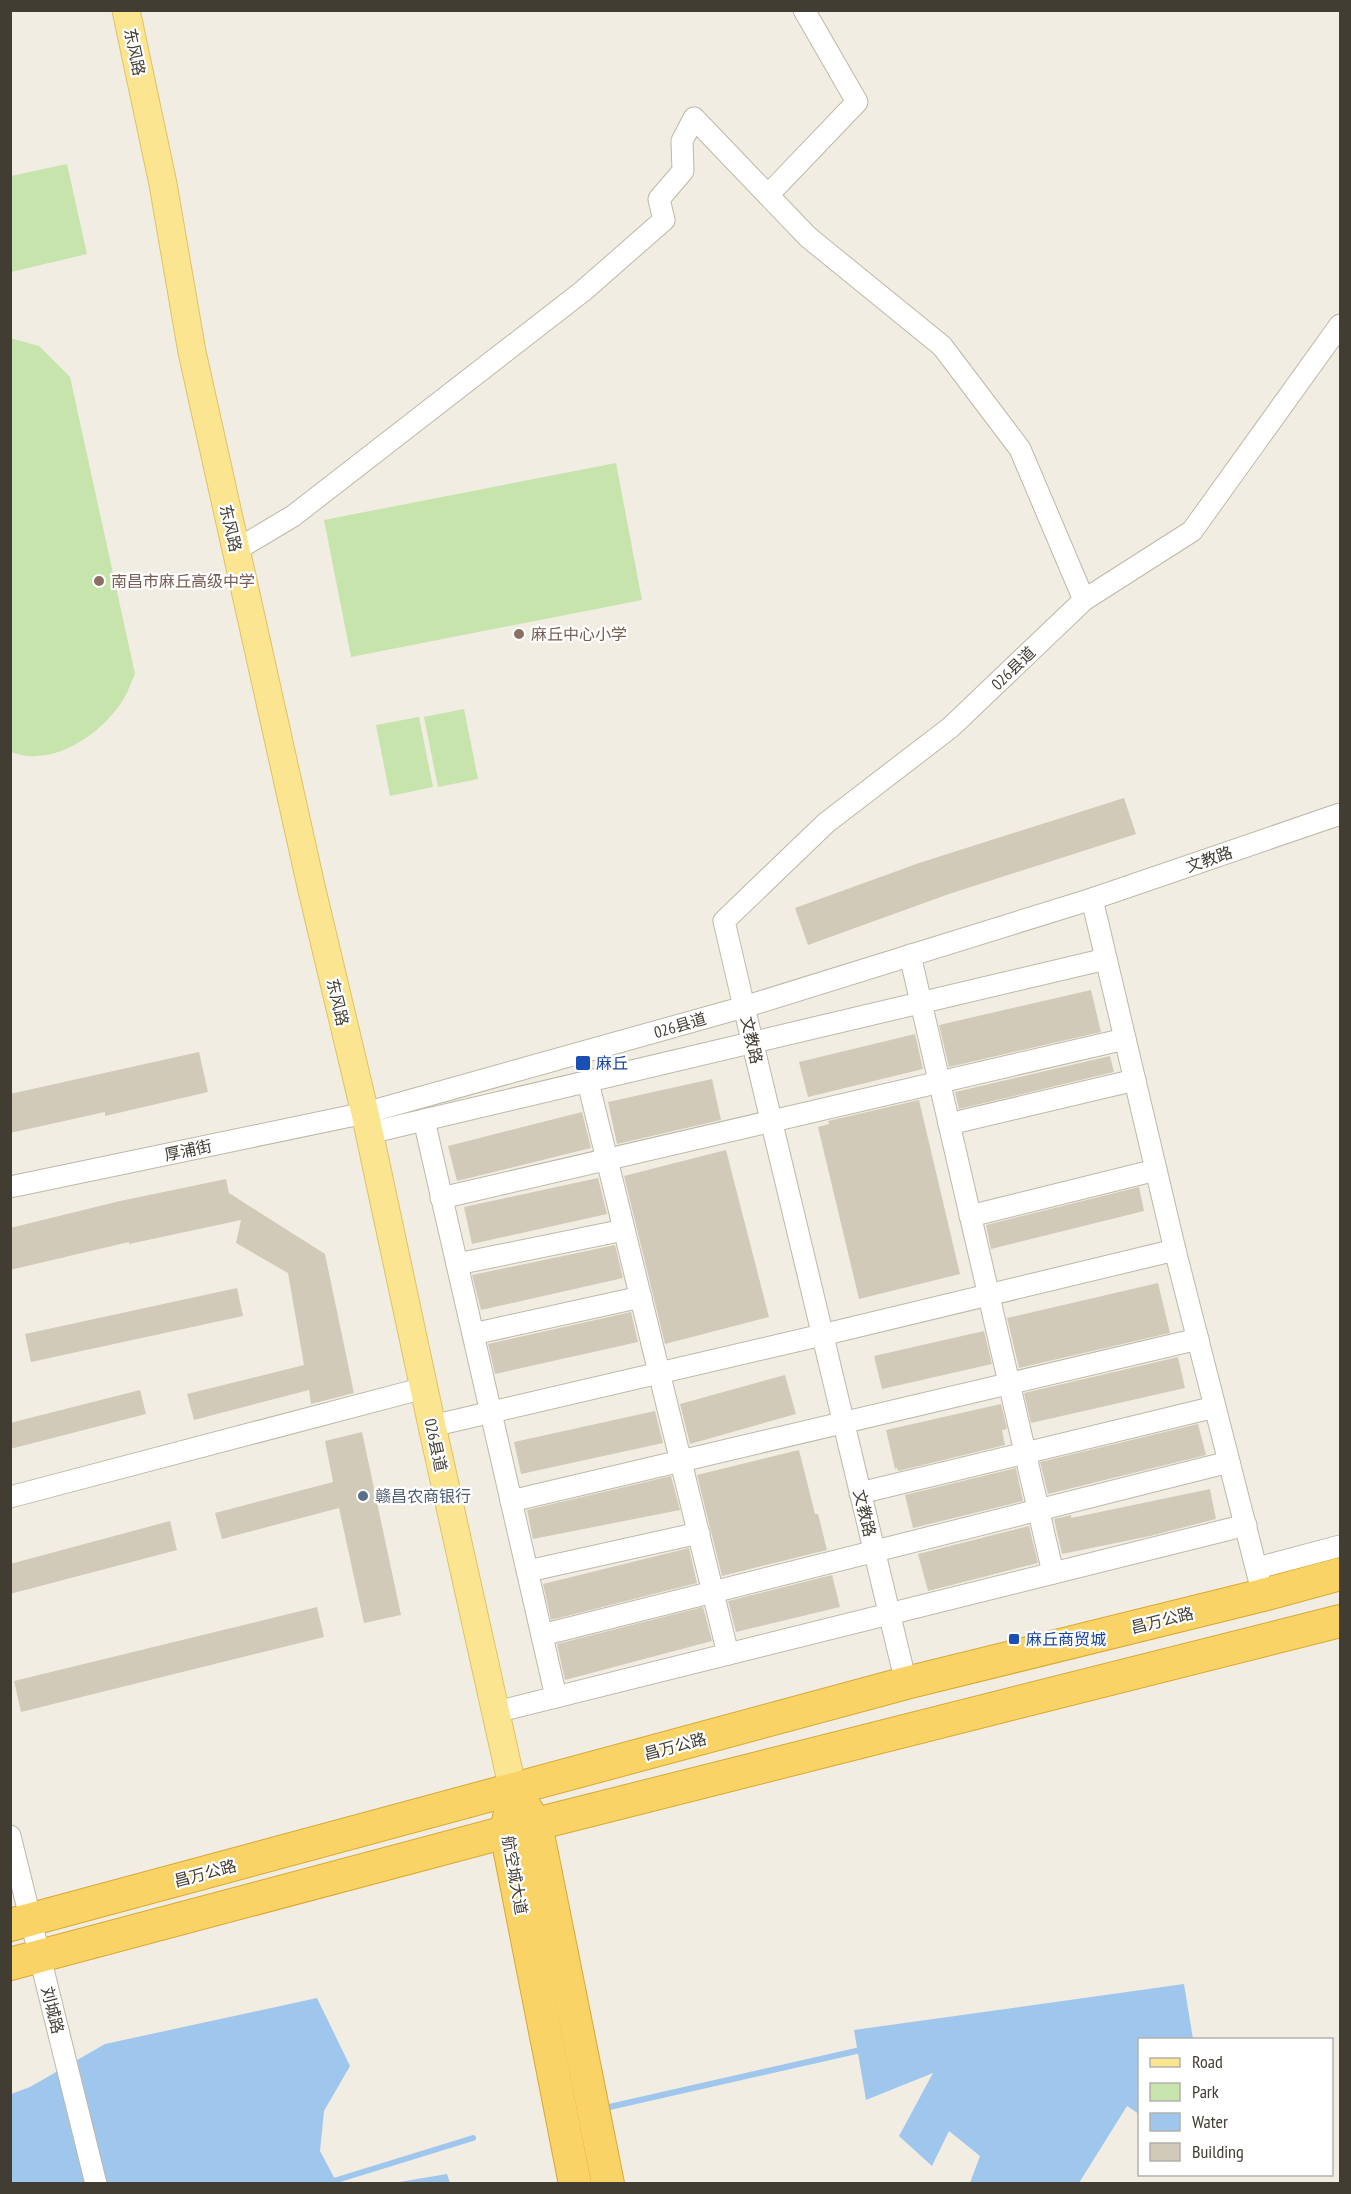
<svg xmlns="http://www.w3.org/2000/svg" width="1351" height="2194" font-family="'PT Sans Narrow','Noto Sans SC',sans-serif">
<style>
.green{fill:#c6e4ab}
.water{fill:#9fc7ed}
.lines{fill:none;stroke-linecap:round;stroke-linejoin:round}
.stream{stroke:#9fc7ed;stroke-width:6}
.building{fill:#d2cab8}
.minor-casing{stroke:#beb8a8;stroke-width:23}
.major-casing{stroke:#dfc362;stroke-width:29}
.highway-casing{stroke:#d8a835;stroke-width:34}
.minor{stroke:#fff;stroke-width:21}
.major{stroke:#fbe591;stroke-width:27}
.highway{stroke:#f9d365;stroke-width:32}
.education-dot{fill:#8d6e63;stroke:#fff;stroke-width:2}
.transit-dot{fill:#1a4fb4;stroke:#fff;stroke-width:2}
.service-dot{fill:#5c6f8a;stroke:#fff;stroke-width:2}
.labels{text-anchor:middle;stroke-width:4.5;stroke-linejoin:round;paint-order:stroke}
.street-label{font-size:16px;fill:#423d33;stroke:#fff}
.education-label{font-size:16px;fill:#785e54;stroke:#fff;text-anchor:start}
.transit-label{font-size:16px;fill:#164399;stroke:#fff;text-anchor:start}
.service-label{font-size:16px;fill:#4e5e75;stroke:#fff;text-anchor:start}
</style>
<rect width="100%" height="100%" fill="#f1ede2"/>
<g class="green">
<polygon points="67,164 87,254 11,272 11,176"/>
<path d="M 10,338 L 39,346 L 70,377 L 135,674 C 131,682 128,692 123,700 C 101,735 52,768 11,752 Z"/>
<polygon points="616,463 642,600 351,657 324,520"/>
<polygon points="464,709 478,779 438,787 424,717"/>
<polygon points="419,717 433,787 390,796 376,725"/>
</g>
<g class="water">
<polygon points="1184,1984 1193,2039 1140,2040 1139,2114 1127,2106 1079,2183 970,2183 980,2156 949,2131 932,2166 899,2136 933,2073 866,2100 854,2030"/>
<polygon points="317,1998 350,2066 324,2111 320,2151 337,2183 11,2184 11,2094 30,2087 105,2044"/>
<polygon points="447,2174 450,2183 397,2183 399,2182"/>
</g>
<g class="lines">
<g class="stream">
<polyline points="605,2108 865,2049"/>
<polyline points="324,2184 473,2138"/>
</g>
</g>
<g class="building">
<polygon points="1124,798 1136,834 949,894 808,945 795,908 919,863"/>
<polygon points="1091,990 1101,1032 949,1067 939,1025"/>
<polygon points="915,1034 923,1069 808,1097 799,1062"/>
<polygon points="199,1052 208,1092 105,1116 105,1112 10,1133 10,1094"/>
<polygon points="1110,1056 1114,1072 959,1109 955,1092"/>
<polygon points="712,1079 721,1120 617,1144 608,1102"/>
<polygon points="919,1100 960,1274 859,1299 818,1127 829,1124 828,1121"/>
<polygon points="582,1112 591,1148 457,1181 448,1146"/>
<polygon points="726,1150 769,1317 665,1344 624,1176"/>
<polygon points="598,1178 607,1214 472,1244 464,1207"/>
<polygon points="226,1179 229,1193 325,1254 354,1393 311,1404 309,1390 194,1420 187,1394 304,1365 288,1273 236,1243 241,1220 129,1244 129,1242 10,1270 10,1228 120,1201"/>
<polygon points="1139,1187 1144,1211 991,1249 986,1225"/>
<polygon points="615,1245 623,1278 481,1310 472,1275"/>
<polygon points="1158,1283 1170,1333 1019,1368 1007,1318"/>
<polygon points="237,1288 243,1316 31,1362 25,1334"/>
<polygon points="631,1312 638,1342 495,1374 488,1344"/>
<polygon points="984,1331 992,1364 882,1389 874,1356"/>
<polygon points="1178,1357 1185,1388 1031,1423 1024,1393"/>
<polygon points="785,1375 796,1414 690,1444 680,1404"/>
<polygon points="140,1390 146,1414 10,1449 10,1423"/>
<polygon points="1001,1404 1007,1429 1002,1430 1005,1445 898,1471 897,1468 895,1469 886,1430"/>
<polygon points="655,1411 663,1443 521,1474 514,1442"/>
<polygon points="1198,1424 1206,1455 1048,1494 1040,1462"/>
<polygon points="362,1432 401,1615 364,1623 339,1508 222,1539 215,1513 333,1482 325,1441"/>
<polygon points="799,1450 815,1514 818,1514 827,1550 722,1576 697,1475"/>
<polygon points="1016,1468 1023,1501 913,1528 905,1495"/>
<polygon points="671,1476 680,1510 533,1539 527,1510"/>
<polygon points="1210,1489 1216,1519 1150,1536 1062,1554 1054,1519 1071,1515 1071,1518"/>
<polygon points="170,1521 177,1550 10,1594 10,1564"/>
<polygon points="1029,1526 1038,1563 928,1591 918,1554"/>
<polygon points="689,1548 697,1583 551,1620 543,1584"/>
<polygon points="832,1575 840,1607 736,1632 728,1601"/>
<polygon points="317,1607 324,1637 21,1712 14,1681"/>
<polygon points="703,1607 712,1641 565,1680 557,1644"/>
</g>
<g class="lines">
<g class="minor-casing">
<g id="minor">
<polyline points="768,195 857,102 804,10"/>
<polyline points="236,550 293,516 583,291 664,220 659,199 683,171 682,141 694,118 808,237 942,346 1020,449 1084,600"/>
<polyline points="1092,899 1175,1250 1263,1595"/>
<polyline points="910,955 1053,1573"/>
<polyline points="588,1082 728,1654"/>
<polyline points="424,1120 556,1697"/>
<polyline points="949,1124 1135,1080"/>
<polyline points="369,1133 1106,959"/>
<polyline points="10,1187 365,1113 744,1007 724,921 826,823 951,727 1084,600 1192,531 1340,325"/>
<polyline points="441,1198 1125,1039"/>
<polyline points="970,1216 1156,1170"/>
<polyline points="457,1264 624,1230"/>
<polyline points="473,1334 641,1297"/>
<polyline points="432,1426 822,1335 1175,1250"/>
<polyline points="860,1493 1215,1407"/>
<polyline points="10,1497 424,1388"/>
<polyline points="511,1501 1198,1339"/>
<polyline points="1257,1568 1340,1546"/>
<polyline points="528,1571 699,1533"/>
<polyline points="542,1635 1229,1462"/>
<polyline points="906,1683 744,1007 1092,899 1340,814"/>
<polyline points="496,1712 1246,1525"/>
<polyline points="10,1836 96,2184"/>
</g>
</g>
<g class="major-casing">
<polyline id="major" points="126,10 163,184 192,352 311,886 365,1113 432,1426 513,1790"/>
</g>
<g class="highway-casing">
<g id="highway">
<polyline points="524,1806 536,1824 608,2184"/>
<polyline points="510,1812 506,1832 575,2184"/>
<polyline points="10,1925 906,1683 1263,1595 1340,1574"/>
<polyline points="10,1964 536,1824 1340,1621"/>
</g>
</g>
<use href="#minor" class="minor"/>
<use href="#major" class="major"/>
<use href="#highway" class="highway"/>
</g>
<g class="education-dot">
<circle cx="99" cy="581" r="6"/>
<circle cx="519" cy="634" r="6"/>
</g>
<g class="transit-dot">
<rect x="575" y="1055" width="16" height="16" rx="3"/>
<rect x="1008" y="1633" width="12" height="12" rx="3"/>
</g>
<circle class="service-dot" cx="363" cy="1496" r="6"/>
<g class="labels">
<g class="street-label">
<text transform="translate(135 52) rotate(78)" y="6">东风路</text>
<text transform="translate(231 528) rotate(77)" y="6">东风路</text>
<text transform="translate(1013 668) rotate(-44)" y="6">026县道</text>
<text transform="translate(1209 859) rotate(-19)" y="6">文教路</text>
<text transform="translate(338 1002) rotate(77)" y="6">东风路</text>
<text transform="translate(680 1025) rotate(-16)" y="6">026县道</text>
<text transform="translate(752 1040) rotate(77)" y="6">文教路</text>
<text transform="translate(188 1150) rotate(-12)" y="6">厚浦街</text>
<text transform="translate(436 1445) rotate(78)" y="6">026县道</text>
<text transform="translate(865 1513) rotate(76)" y="6">文教路</text>
<text transform="translate(1162 1620) rotate(-14)" y="6">昌万公路</text>
<text transform="translate(675 1746) rotate(-15)" y="6">昌万公路</text>
<text transform="translate(205 1873) rotate(-15)" y="6">昌万公路</text>
<text transform="translate(515 1875) rotate(80)" y="6">航空城大道</text>
<text transform="translate(53 2010) rotate(76)" y="6">刘城路</text>
</g>
<g class="education-label">
<text x="111" y="587">南昌市麻丘高级中学</text>
<text x="531" y="640">麻丘中心小学</text>
</g>
<g class="transit-label">
<text x="596" y="1069">麻丘</text>
<text x="1026" y="1645">麻丘商贸城</text>
</g>
<g class="service-label">
<text x="375" y="1502">赣昌农商银行</text>
</g>
</g>
<rect width="1351" height="2194" fill="none" stroke="#423d33" stroke-width="24"/>
<rect x="1138" y="2038" width="195" height="138" fill="#ffffff" stroke="#b3b1ad" stroke-width="1.5"/>
<rect x="1150" y="2058" width="30" height="9" fill="#fbe591" stroke="#b3b1ad" stroke-width="1.5"/>
<text x="1192" y="2068" font-size="18" fill="#423d33">Road</text>
<rect x="1150" y="2083" width="30" height="18" fill="#c6e4ab" stroke="#b3b1ad" stroke-width="1.5"/>
<text x="1192" y="2098" font-size="18" fill="#423d33">Park</text>
<rect x="1150" y="2113" width="30" height="18" fill="#9fc7ed" stroke="#b3b1ad" stroke-width="1.5"/>
<text x="1192" y="2128" font-size="18" fill="#423d33">Water</text>
<rect x="1150" y="2143" width="30" height="18" fill="#d2cab8" stroke="#b3b1ad" stroke-width="1.5"/>
<text x="1192" y="2158" font-size="18" fill="#423d33">Building</text>
</svg>
